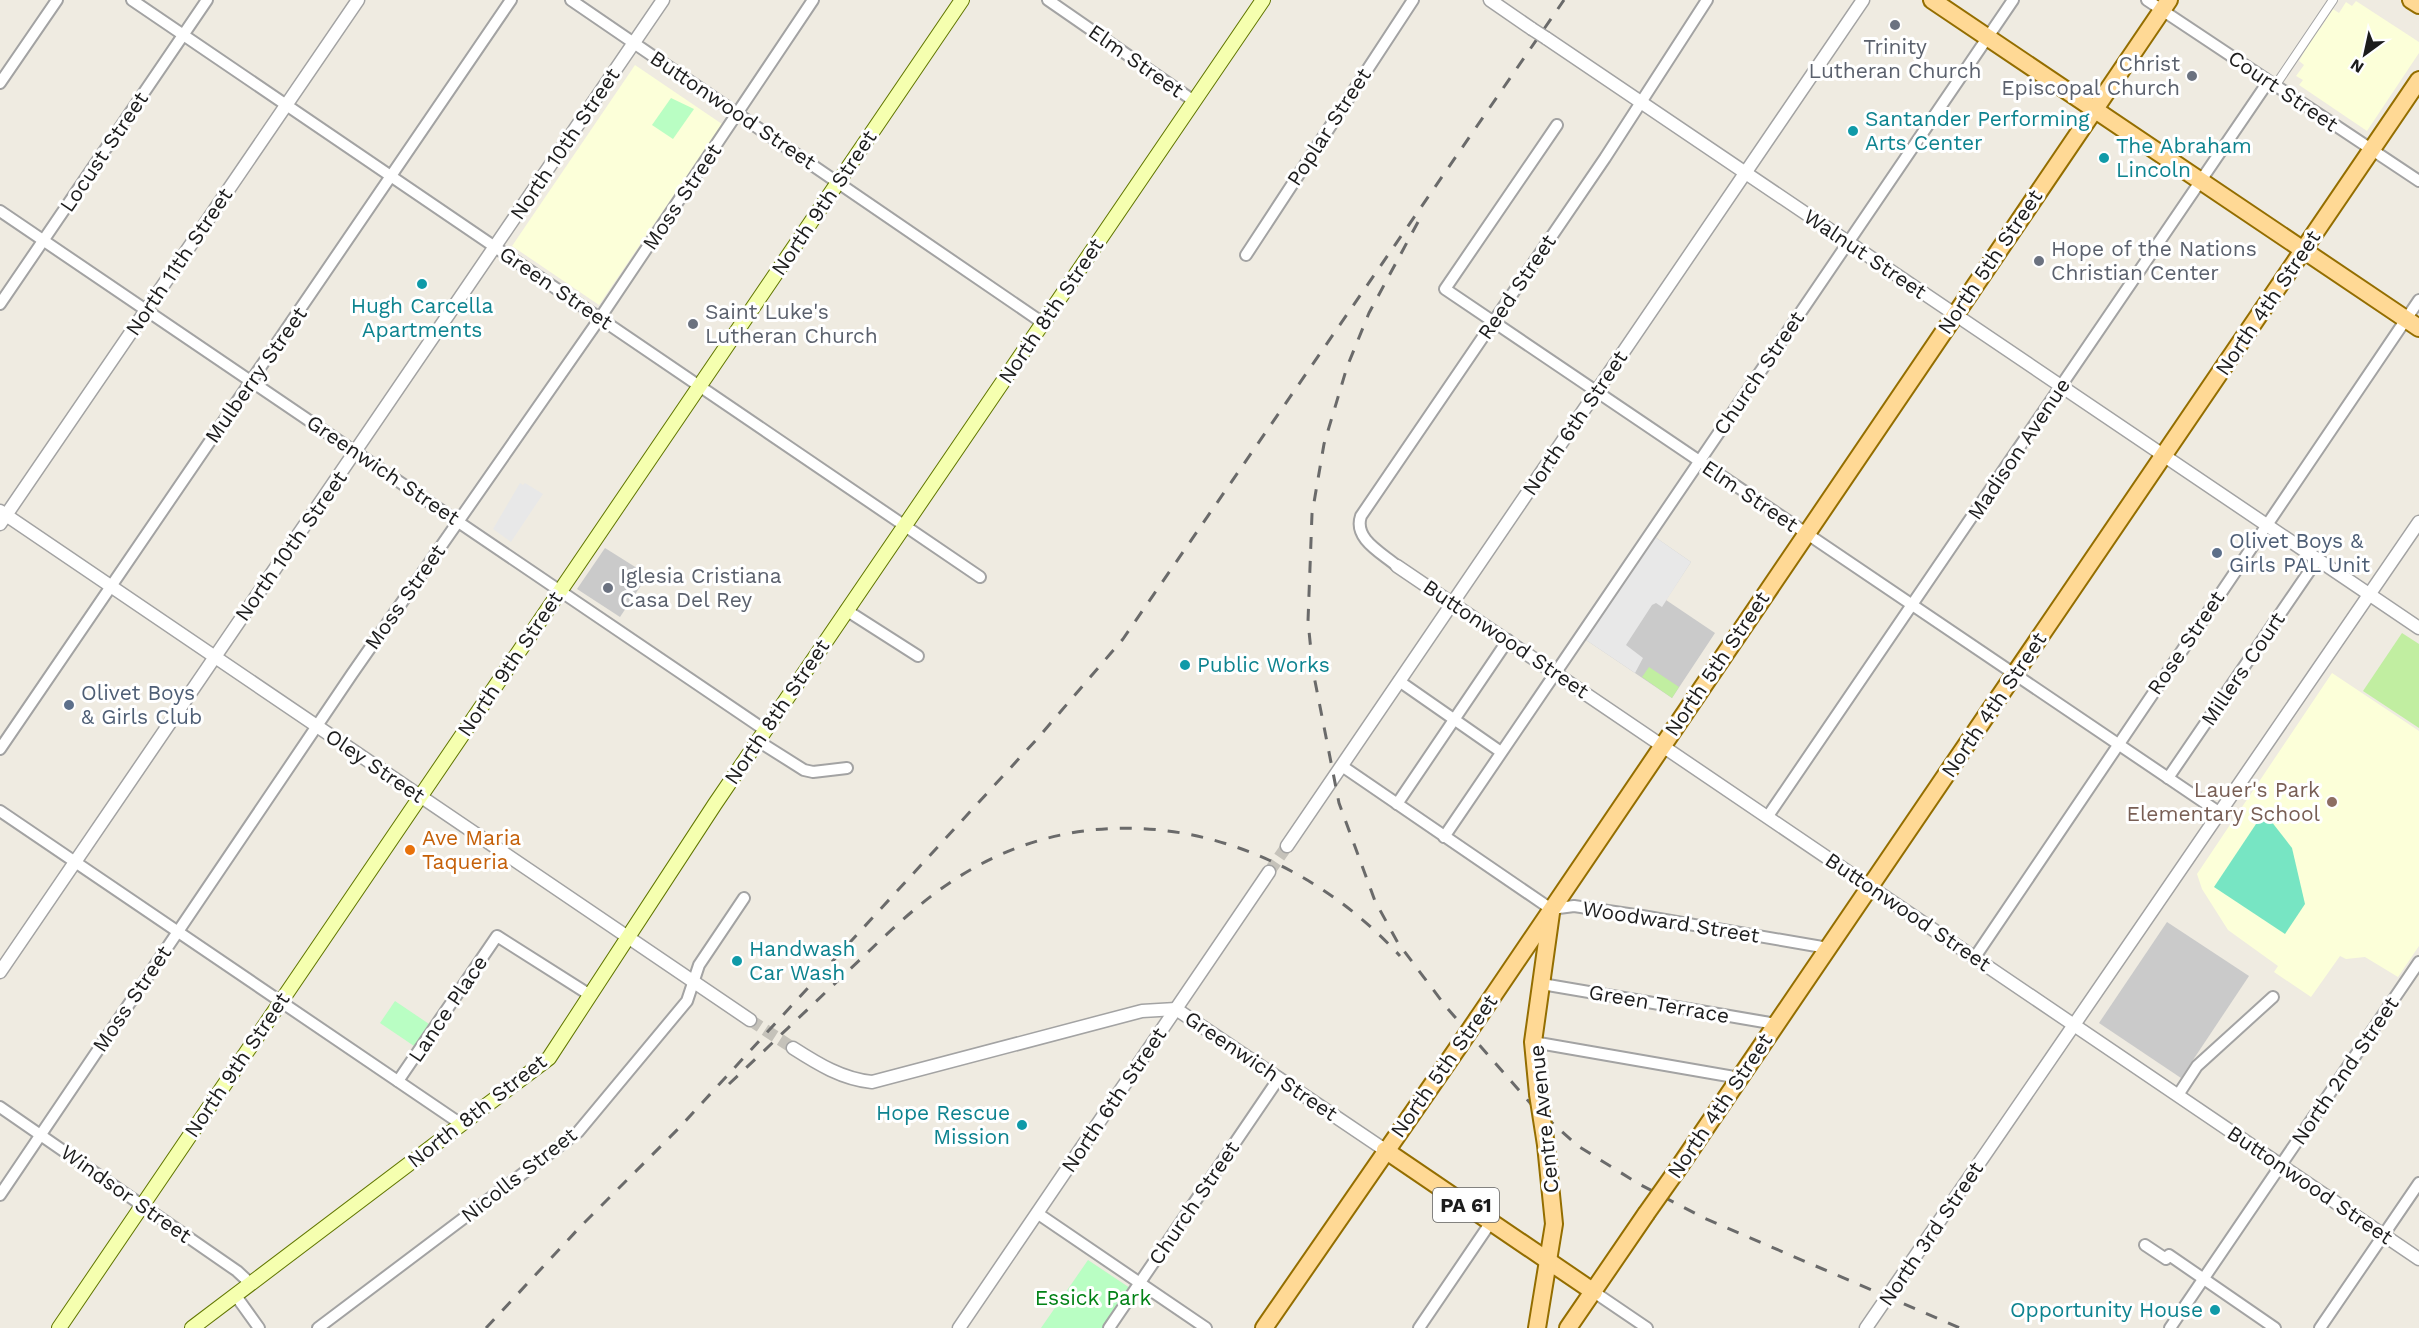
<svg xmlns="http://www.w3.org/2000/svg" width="2419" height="1328" font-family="'Work Sans',sans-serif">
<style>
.education{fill:#fcffd9}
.religious{fill:#cacaca}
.grass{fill:#c1eea1}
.park{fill:#b9fec3}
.pitch{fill:#77e5c3}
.parking{fill:#e8e8e8}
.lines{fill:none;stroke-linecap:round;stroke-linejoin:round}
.tertiary-tunnel{stroke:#c5c2ba;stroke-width:12;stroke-dasharray:12 6;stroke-linecap:butt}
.pedestrian-casing{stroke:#a3a3a3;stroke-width:10}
.minor-casing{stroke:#a3a3a3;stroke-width:14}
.tertiary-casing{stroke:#a3a3a3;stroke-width:15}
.secondary-casing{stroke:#617600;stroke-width:16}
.primary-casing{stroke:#946e00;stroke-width:20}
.pedestrian{stroke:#fff;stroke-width:8}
.minor{stroke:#fff;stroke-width:10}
.tertiary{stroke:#fff;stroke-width:12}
.secondary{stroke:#f5ffaf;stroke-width:14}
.primary{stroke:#ffd995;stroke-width:16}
.rail{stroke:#6a6a6a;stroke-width:3;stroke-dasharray:12 12;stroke-linecap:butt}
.tertiary-bridge-casing{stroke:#a3a3a3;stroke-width:15;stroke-linecap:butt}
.primary-bridge-casing{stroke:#946e00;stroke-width:20;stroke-linecap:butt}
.tertiary-bridge{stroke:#fff;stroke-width:12}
.primary-bridge{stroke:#ffd995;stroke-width:16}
.worship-dot{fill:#6b7280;stroke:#fff;stroke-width:2}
.culture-dot{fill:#0f9aa8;stroke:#fff;stroke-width:2}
.service-dot{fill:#5c6f8a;stroke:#fff;stroke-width:2}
.education-dot{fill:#8d6e63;stroke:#fff;stroke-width:2}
.food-dot{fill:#e8710a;stroke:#fff;stroke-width:2}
.labels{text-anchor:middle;stroke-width:6;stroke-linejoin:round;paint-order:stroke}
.shield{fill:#fff;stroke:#606060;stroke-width:1.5}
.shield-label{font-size:20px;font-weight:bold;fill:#1c1c1c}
.worship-label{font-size:21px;fill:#5b616d;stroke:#fff;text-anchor:start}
.street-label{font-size:21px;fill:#1c1c1c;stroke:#fff}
.culture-label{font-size:21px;fill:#0d838f;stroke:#fff;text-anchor:start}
.service-label{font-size:21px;fill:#4e5e75;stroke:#fff;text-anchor:start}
.education-label{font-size:21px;fill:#785e54;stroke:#fff;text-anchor:end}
.food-label{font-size:21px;fill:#c56008;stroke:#fff;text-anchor:start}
.park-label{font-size:21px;fill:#028216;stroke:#fff}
</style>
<rect width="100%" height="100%" fill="#efebe1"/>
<g class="education">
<polygon points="2356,1 2419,42 2419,53 2367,131 2299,85 2303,80 2296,76 2304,65 2299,61 2318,28 2320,29 2333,9 2339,13 2346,2 2352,6"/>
<polygon points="635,65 722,124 599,305 512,246"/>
<polygon points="2332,673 2419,731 2419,946 2398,977 2365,957 2346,959 2340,956 2311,997 2274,972 2278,966 2228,930 2202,889 2197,874"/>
</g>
<g class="religious">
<polygon points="1655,537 1691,562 1666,600 1715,633 1672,698 1586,640"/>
<polygon points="605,548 648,575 620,617 577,589"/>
<polygon points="2167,922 2249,976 2181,1078 2099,1023"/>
</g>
<g class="grass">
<polygon points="2402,633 2419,644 2419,728 2363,691"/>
<polygon points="1649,667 1679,687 1672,698 1642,677"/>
</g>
<g class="park">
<polygon points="671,98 694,109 673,139 652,125"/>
<polygon points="395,1001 432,1026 417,1048 380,1023"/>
<polygon points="1088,1260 1130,1288 1103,1328 1041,1328"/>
</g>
<polygon class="pitch" points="2264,812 2292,848 2305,904 2285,934 2214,887"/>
<g class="parking">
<polygon points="520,483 523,485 525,483 543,494 511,542 493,529"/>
<polygon points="1655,537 1691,562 1662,607 1656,603 1652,605 1626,645 1643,658 1635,673 1586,640"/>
</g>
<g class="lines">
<g class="tertiary-tunnel">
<polyline points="1269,872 1287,846"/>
<polyline points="750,1020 793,1048"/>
</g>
<g class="pedestrian-casing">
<polyline id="pedestrian" points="2275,86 2333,0"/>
</g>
<g class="minor-casing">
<g id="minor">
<polyline points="132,0 980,577"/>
<polyline points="571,0 1043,323"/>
<polyline points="1048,0 1194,101"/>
<polyline points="2147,0 2419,181"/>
<polyline points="0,83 57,0"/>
<polyline points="1557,125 1445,289 2220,813"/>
<polyline points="0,211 765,730"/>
<polyline points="1246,255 1413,0"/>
<polyline points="0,304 207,0"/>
<path d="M 1397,566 C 1382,553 1353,539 1361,516 L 1605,158 L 1707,0"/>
<polyline points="846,610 918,656"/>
<polyline points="1399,681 1501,752"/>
<polyline points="758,741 804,770 813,772 847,768"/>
<polyline points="0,749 511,0"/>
<polyline points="1342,766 1551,909 1574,906 1642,916 1828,948"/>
<polyline points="2168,778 2317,560"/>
<polyline points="1397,804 1508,640"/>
<polyline points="0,811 461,1124"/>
<polyline points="1768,816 2268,82"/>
<polyline points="1444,837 2013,0"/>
<polyline points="1975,957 2419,300"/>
<polyline points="1542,984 1776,1024"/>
<polyline points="1533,1042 1740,1078"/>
<polyline points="398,1081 497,936 590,995"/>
<polyline points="2178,1095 2197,1066 2273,997"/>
<polyline points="0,1107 237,1271 250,1283"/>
<polyline points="0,1195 352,674 600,318 813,0"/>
<polyline points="1037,1213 1206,1328"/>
<polyline points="2145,1245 2166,1259 2169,1255 2275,1328"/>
<polyline points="1594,1292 1647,1328"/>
<polyline points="236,1296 259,1328"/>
<polyline points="318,1328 578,1132 687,1001 699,965 744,898"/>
<polyline points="1109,1328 1279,1078"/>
<polyline points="1419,1328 1491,1222"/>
<polyline points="2170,1328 2419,962"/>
<polyline points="2320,1328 2419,1183"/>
</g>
</g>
<g class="tertiary-casing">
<g id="tertiary">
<polyline points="1490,0 1532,29"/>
<polyline points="1546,38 2419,628"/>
<polyline points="0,511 750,1020"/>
<polyline points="0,524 358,0"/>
<polyline points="1397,566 2419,1259"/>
<polyline points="1287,846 1863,0"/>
<polyline points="0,972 663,0"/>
<path d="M 793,1048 C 818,1064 842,1079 872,1082 L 1142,1011 L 1176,1009 L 1385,1150"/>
<polyline points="959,1328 1269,872"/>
<polyline points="1866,1328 2419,522"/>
</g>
</g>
<g class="secondary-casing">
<g id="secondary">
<polyline points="59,1328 962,0"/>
<polyline points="192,1328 549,1058 715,804 1263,0"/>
</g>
</g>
<g class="primary-casing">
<g id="primary">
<polyline points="1932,0 2419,328"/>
<polyline points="2411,0 2419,5"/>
<polyline points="1478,1018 2169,0"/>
<polyline points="1538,1094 1533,1042 1551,913"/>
<polyline points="1385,1150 1594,1292"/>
<polyline points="1675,1173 2419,80"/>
<polyline points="1264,1328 1459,1046"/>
<polyline points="1537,1328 1554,1224 1546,1145"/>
<polyline points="1568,1328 1646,1214"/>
</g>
</g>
<use href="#pedestrian" class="pedestrian"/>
<use href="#minor" class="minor"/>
<use href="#tertiary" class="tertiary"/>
<use href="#secondary" class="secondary"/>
<use href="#primary" class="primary"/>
<g class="rail">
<polyline points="1418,222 1369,313 1347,367 1324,444 1312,514 1308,621 1313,671 1339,803 1375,901 1398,943 1447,1008 1531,1104 1578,1146 1639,1184 1704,1218 1960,1328"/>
<path d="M 729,1084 C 768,1047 808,1009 847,972 C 882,939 916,904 957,878 C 1105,783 1287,832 1400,956"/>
<polyline points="486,1328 580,1227 679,1128 1037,739 1123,639 1564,0"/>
</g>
<g class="tertiary-bridge-casing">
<polyline id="tertiary-bridge" points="1532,29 1546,38"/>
</g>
<g class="primary-bridge-casing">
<g id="primary-bridge">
<polyline points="1459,1046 1478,1018"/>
<polyline points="1538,1094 1546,1145"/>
<polyline points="1646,1214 1675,1173"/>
</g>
</g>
<use href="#tertiary-bridge" class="tertiary-bridge"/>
<use href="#primary-bridge" class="primary-bridge"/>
</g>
<g class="worship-dot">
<circle cx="1895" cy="25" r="6"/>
<circle cx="2192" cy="76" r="6"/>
<circle cx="2039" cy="261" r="6"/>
<circle cx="693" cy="324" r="6"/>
<circle cx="608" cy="588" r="6"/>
</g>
<g class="culture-dot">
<circle cx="1853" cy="131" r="6"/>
<circle cx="2104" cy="158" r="6"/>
<circle cx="422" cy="284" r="6"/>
<circle cx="1185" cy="665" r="6"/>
<circle cx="737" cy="961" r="6"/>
<circle cx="1022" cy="1125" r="6"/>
<circle cx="2215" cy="1310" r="6"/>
</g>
<g class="service-dot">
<circle cx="2217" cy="553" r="6"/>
<circle cx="69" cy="705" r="6"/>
</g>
<circle class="education-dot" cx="2332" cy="802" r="6"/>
<circle class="food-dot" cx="410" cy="850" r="6"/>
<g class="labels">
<rect class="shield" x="1433" y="1188" width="66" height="34" rx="4.5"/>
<g class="shield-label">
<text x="1466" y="1212">PA 61</text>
</g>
<g class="worship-label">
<text x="1895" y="54" text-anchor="middle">Trinity<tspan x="1895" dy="24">Lutheran Church</tspan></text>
<text x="2180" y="71" text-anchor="end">Christ<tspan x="2180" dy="24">Episcopal Church</tspan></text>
<text x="2051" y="256">Hope of the Nations<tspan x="2051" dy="24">Christian Center</tspan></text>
<text x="705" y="319">Saint Luke's<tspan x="705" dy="24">Lutheran Church</tspan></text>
<text x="620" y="583">Iglesia Cristiana<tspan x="620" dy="24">Casa Del Rey</tspan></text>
</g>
<g class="street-label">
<text transform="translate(1136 61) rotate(35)" y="7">Elm Street</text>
<text transform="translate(2283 91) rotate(34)" y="7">Court Street</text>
<text transform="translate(733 110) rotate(34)" y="7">Buttonwood Street</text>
<text transform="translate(1329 127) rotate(-57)" y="7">Poplar Street</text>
<text transform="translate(565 144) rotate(-56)" y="7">North 10th Street</text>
<text transform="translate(104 152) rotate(-56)" y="7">Locust Street</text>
<text transform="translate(682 197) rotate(-56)" y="7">Moss Street</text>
<text transform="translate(824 203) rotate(-56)" y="7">North 9th Street</text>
<text transform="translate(1865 254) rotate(34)" y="7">Walnut Street</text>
<text transform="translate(179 262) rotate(-56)" y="7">North 11th Street</text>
<text transform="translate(1990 262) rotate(-56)" y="7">North 5th Street</text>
<text transform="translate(1517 287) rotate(-56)" y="7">Reed Street</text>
<text transform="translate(556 288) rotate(34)" y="7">Green Street</text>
<text transform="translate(2268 303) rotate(-56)" y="7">North 4th Street</text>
<text transform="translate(1051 311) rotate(-56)" y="7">North 8th Street</text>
<text transform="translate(1759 373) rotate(-56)" y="7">Church Street</text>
<text transform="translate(256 375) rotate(-55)" y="7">Mulberry Street</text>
<text transform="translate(1575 423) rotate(-56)" y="7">North 6th Street</text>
<text transform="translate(2019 449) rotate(-56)" y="7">Madison Avenue</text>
<text transform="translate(383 470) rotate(34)" y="7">Greenwich Street</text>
<text transform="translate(1750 496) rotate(34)" y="7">Elm Street</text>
<text transform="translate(291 546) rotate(-55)" y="7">North 10th Street</text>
<text transform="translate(405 597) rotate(-55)" y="7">Moss Street</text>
<text transform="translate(1506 639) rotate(34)" y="7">Buttonwood Street</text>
<text transform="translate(2186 643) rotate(-56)" y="7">Rose Street</text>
<text transform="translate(510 664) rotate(-56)" y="7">North 9th Street</text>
<text transform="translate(1717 664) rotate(-56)" y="7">North 5th Street</text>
<text transform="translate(2243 669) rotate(-56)" y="7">Millers Court</text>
<text transform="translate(1994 705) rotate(-56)" y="7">North 4th Street</text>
<text transform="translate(777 712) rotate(-56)" y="7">North 8th Street</text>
<text transform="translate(375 766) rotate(34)" y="7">Oley Street</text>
<text transform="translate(1908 912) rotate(34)" y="7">Buttonwood Street</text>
<text transform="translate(1671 922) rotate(9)" y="7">Woodward Street</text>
<text transform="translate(132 999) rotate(-56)" y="7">Moss Street</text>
<text transform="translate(1659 1004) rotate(10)" y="7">Green Terrace</text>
<text transform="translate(448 1009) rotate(-56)" y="7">Lance Place</text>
<text transform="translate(237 1065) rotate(-56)" y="7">North 9th Street</text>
<text transform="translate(1261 1066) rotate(34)" y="7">Greenwich Street</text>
<text transform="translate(1444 1066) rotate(-55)" y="7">North 5th Street</text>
<text transform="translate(2345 1071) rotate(-56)" y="7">North 2nd Street</text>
<text transform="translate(1114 1100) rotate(-56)" y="7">North 6th Street</text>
<text transform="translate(1720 1106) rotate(-56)" y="7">North 4th Street</text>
<text transform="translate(477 1111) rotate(-38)" y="7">North 8th Street</text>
<text transform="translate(1544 1119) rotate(-96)" y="7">Centre Avenue</text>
<text transform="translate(519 1175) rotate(-38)" y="7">Nicolls Street</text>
<text transform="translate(2310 1185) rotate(34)" y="7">Buttonwood Street</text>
<text transform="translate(126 1194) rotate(35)" y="7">Windsor Street</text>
<text transform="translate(1194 1203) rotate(-56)" y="7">Church Street</text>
<text transform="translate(1931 1234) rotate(-56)" y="7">North 3rd Street</text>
</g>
<g class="culture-label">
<text x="1865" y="126">Santander Performing<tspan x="1865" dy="24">Arts Center</tspan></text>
<text x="2116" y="153">The Abraham<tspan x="2116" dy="24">Lincoln</tspan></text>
<text x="422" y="313" text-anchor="middle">Hugh Carcella<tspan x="422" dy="24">Apartments</tspan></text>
<text x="1197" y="672">Public Works</text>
<text x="749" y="956">Handwash<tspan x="749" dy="24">Car Wash</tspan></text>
<text x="1010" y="1120" text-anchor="end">Hope Rescue<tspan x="1010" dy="24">Mission</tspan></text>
<text x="2203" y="1317" text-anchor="end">Opportunity House</text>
</g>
<g class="service-label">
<text x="2229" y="548">Olivet Boys &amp;<tspan x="2229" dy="24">Girls PAL Unit</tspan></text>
<text x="81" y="700">Olivet Boys<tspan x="81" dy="24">&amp; Girls Club</tspan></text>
</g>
<g class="education-label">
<text x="2320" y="797">Lauer's Park<tspan x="2320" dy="24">Elementary School</tspan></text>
</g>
<g class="food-label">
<text x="422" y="845">Ave Maria<tspan x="422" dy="24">Taqueria</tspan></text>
</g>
<g class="park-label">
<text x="1093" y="1305">Essick Park</text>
</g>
</g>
<g transform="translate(2365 54) rotate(213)" stroke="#ffffff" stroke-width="4.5" paint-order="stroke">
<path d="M0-4.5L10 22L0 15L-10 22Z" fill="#1c1c1c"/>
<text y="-9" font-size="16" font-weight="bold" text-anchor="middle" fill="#1c1c1c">N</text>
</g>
</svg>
